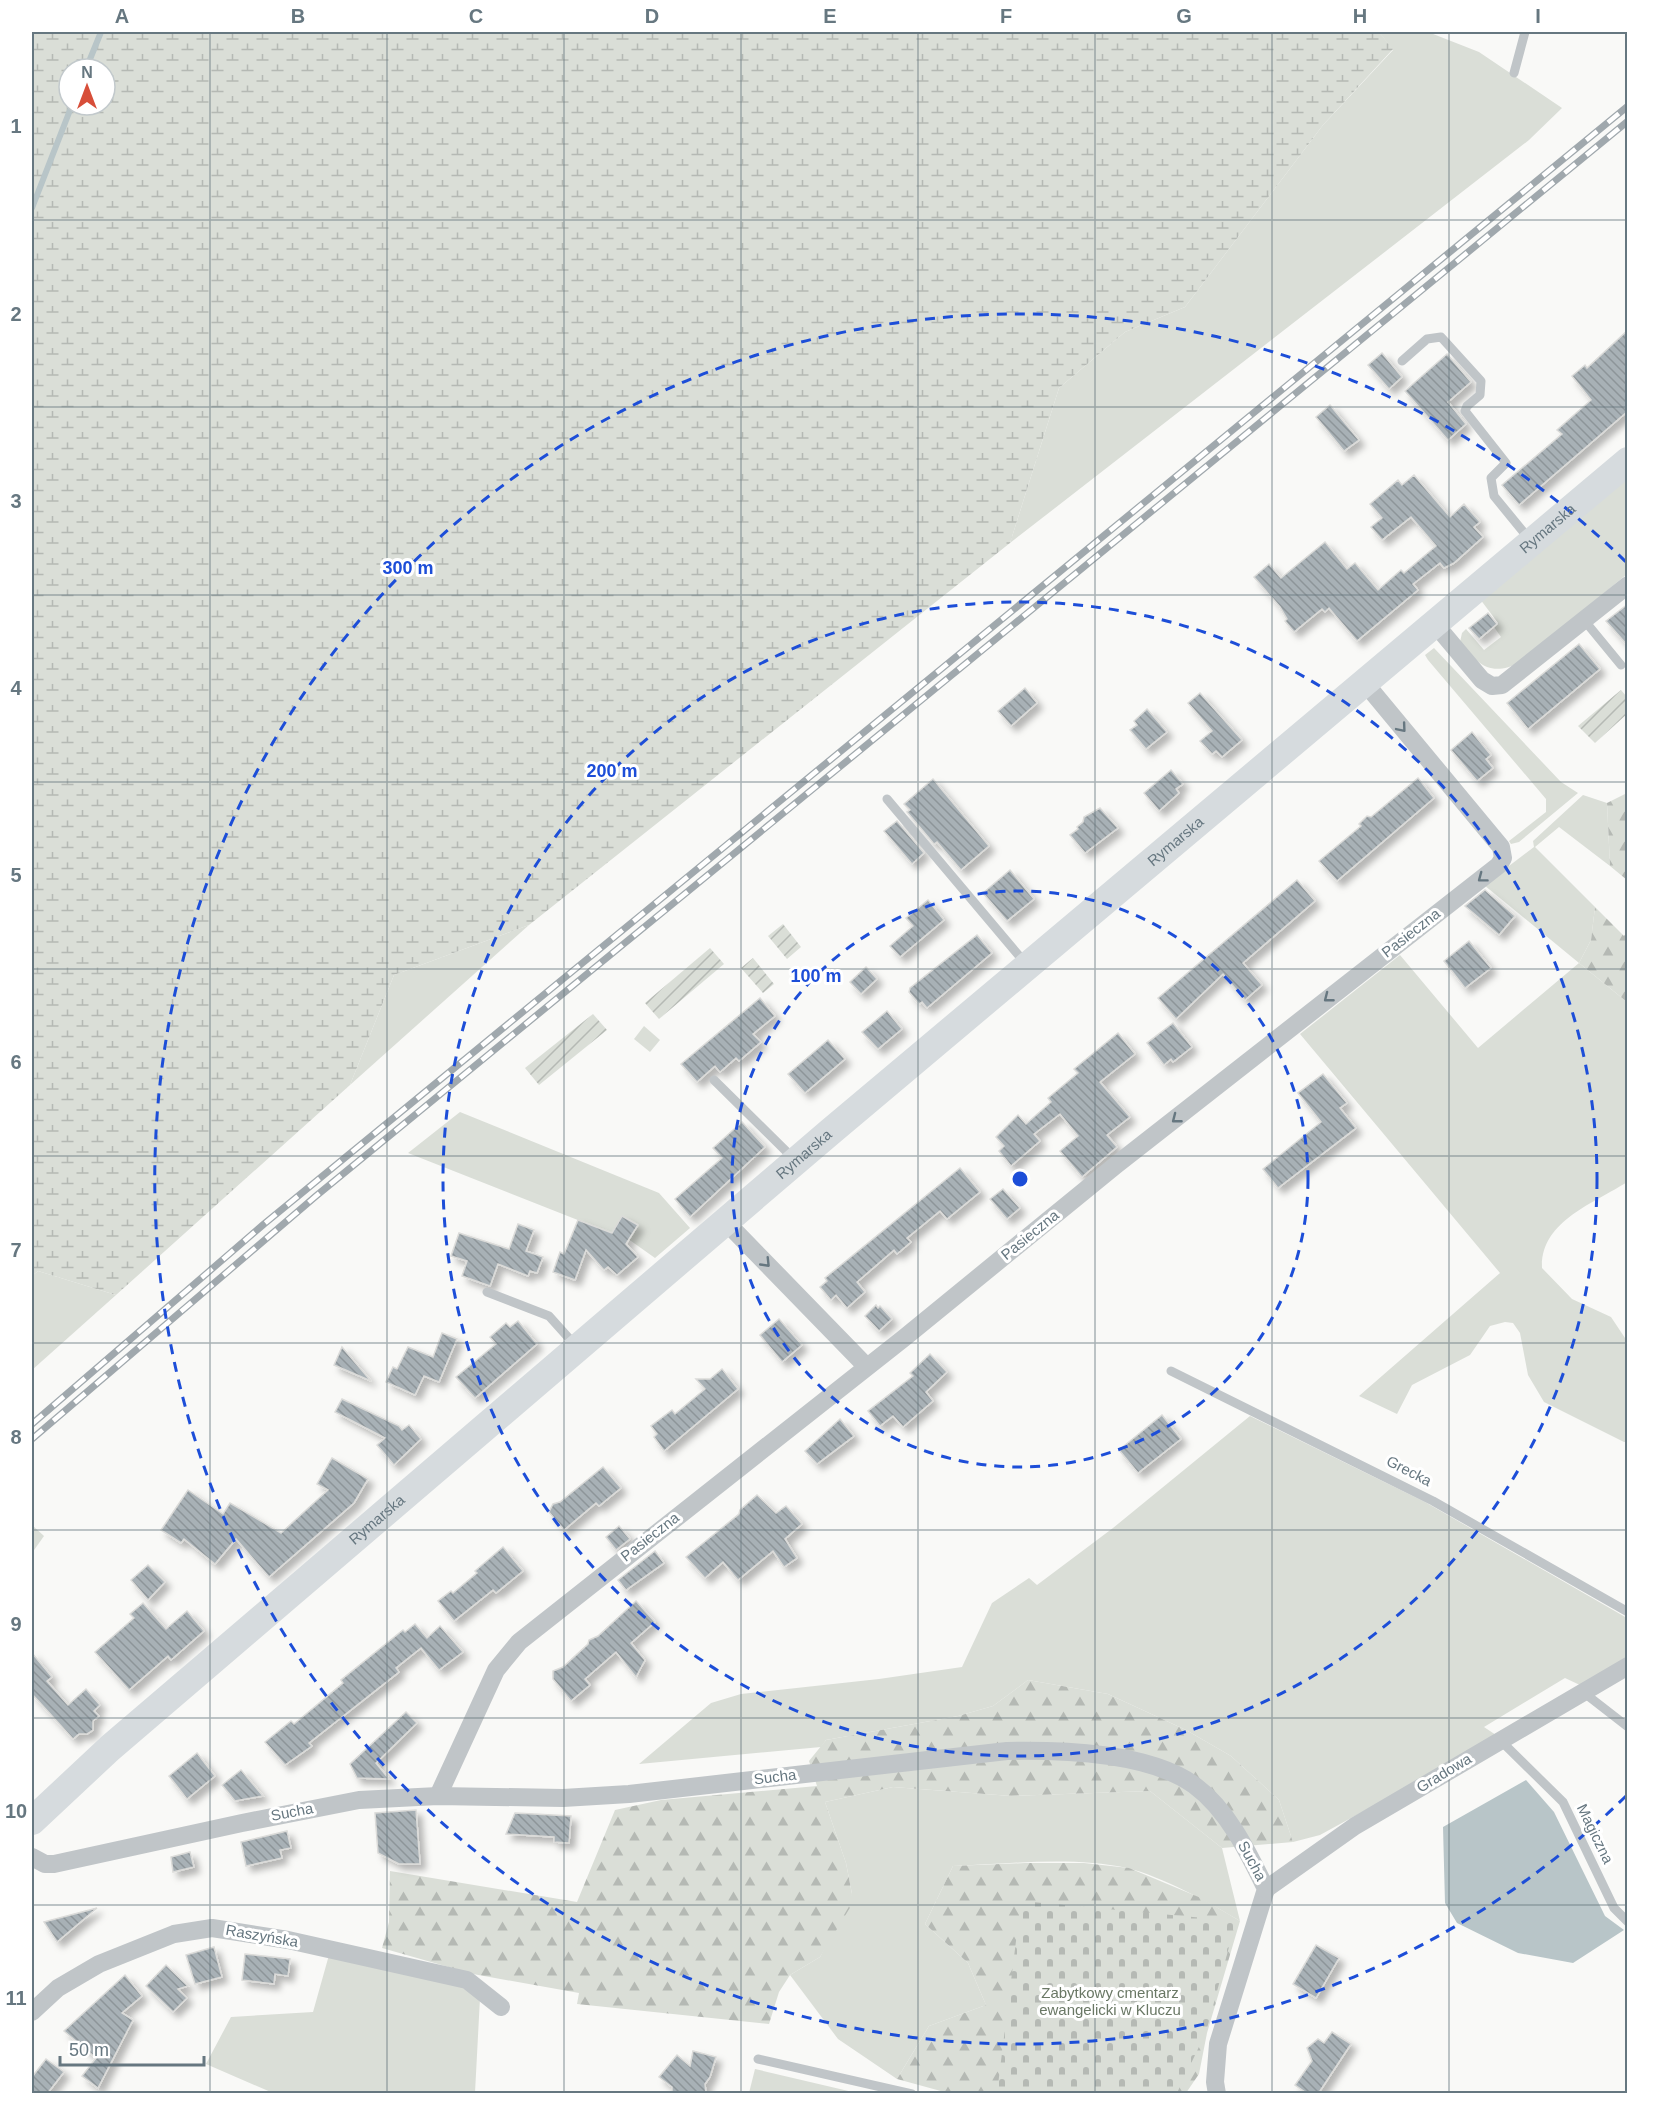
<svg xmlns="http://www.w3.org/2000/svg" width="1659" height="2125" font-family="Helvetica,sans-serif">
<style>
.grass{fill:#daded7}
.forest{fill:url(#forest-firs)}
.wetland{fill:url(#wetland-marsh);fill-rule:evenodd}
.cemetery{fill:url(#cemetery-stones)}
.garden{fill:url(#garden-furrows)}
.water{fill:#b8c5c8}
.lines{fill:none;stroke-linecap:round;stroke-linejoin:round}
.stream{stroke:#b8c5c8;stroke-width:6}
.building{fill:url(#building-back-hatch);stroke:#dbdbd9;stroke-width:1.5;filter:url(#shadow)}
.lane{stroke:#c0c5c8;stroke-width:9}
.street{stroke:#c0c5c8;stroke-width:18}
.primary{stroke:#d6dbde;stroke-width:28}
.rail-casing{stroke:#a0a8ad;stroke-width:7}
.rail{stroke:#fff;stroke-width:4.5;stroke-dasharray:14;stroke-linecap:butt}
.oneway{stroke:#667780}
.grid{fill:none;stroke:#667780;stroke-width:1.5;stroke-opacity:0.55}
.ring{fill:none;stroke:#1d4ed8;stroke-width:3;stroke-dasharray:10 8}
.labels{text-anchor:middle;stroke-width:6;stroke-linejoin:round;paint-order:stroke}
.street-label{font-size:15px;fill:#667780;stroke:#fff}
.park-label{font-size:15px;fill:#6a7865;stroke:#fff}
.centre{fill:#1d4ed8;stroke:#fff;stroke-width:3}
.ring-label{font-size:18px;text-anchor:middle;font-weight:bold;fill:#1d4ed8;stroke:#fff;stroke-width:6;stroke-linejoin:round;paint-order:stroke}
.neatline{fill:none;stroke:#667780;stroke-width:2}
.grid-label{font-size:20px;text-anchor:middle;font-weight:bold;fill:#667780}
</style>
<defs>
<pattern id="forest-firs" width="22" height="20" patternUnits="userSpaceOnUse" patternTransform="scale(1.5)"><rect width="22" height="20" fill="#daded7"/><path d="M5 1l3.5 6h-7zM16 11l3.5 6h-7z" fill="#b5b9b4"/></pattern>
<pattern id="wetland-marsh" width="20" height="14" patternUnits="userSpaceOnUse" patternTransform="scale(1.5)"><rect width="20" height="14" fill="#daded7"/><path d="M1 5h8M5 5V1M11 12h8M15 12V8" fill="none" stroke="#b5b9b4"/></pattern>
<pattern id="cemetery-stones" width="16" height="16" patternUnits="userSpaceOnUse" patternTransform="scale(1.5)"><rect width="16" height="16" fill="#daded7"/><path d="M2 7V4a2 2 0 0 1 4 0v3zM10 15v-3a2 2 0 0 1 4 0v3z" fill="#b5b9b4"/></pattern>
<pattern id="garden-furrows" width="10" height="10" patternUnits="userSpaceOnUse" patternTransform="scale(1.5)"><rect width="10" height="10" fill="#daded7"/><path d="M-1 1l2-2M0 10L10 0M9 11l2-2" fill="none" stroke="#b5b9b4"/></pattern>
<pattern id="building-back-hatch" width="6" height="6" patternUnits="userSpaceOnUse" patternTransform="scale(1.5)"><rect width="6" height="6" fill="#a8b1b6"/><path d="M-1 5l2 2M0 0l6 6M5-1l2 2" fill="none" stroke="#8d9599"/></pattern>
<filter id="shadow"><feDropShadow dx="5.5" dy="5.5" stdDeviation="3" flood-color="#0004"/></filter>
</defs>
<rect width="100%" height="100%" fill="#f9f9f7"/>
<g class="grass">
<polygon points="1379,32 1428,32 1479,52 1562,108 1529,140 1010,543 1059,388 1125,332 1185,307 1323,125 1393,50"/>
<path d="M 1627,476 L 1627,574 L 1521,662 C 1491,677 1479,666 1460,642 L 1462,633 L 1466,629 L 1484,650 L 1501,637 L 1494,627 L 1498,623 L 1480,599 Z"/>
<polygon points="1434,648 1561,782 1578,793 1519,842 1511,844 1509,841 1546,812 1546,799 1428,660 1425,655"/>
<path d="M 1583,795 L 1607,803 L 1610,866 L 1559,827 L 1535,847 L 1595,907 L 1591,940 L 1579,963 L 1627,1002 L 1627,1182 C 1595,1203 1540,1221 1542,1268 L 1572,1299 L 1611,1317 L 1627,1341 L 1627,1442 L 1624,1442 L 1544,1402 L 1528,1375 L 1520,1333 L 1513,1323 L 1505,1322 L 1490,1326 L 1470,1355 L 1412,1385 L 1397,1414 L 1359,1396 L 1500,1273 L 1300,1034 L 1400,955 L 1478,1048 L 1579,963 L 1484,885 L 1534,847 L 1533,841 Z"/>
<polygon points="529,925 350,1085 394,975"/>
<polygon points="644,1026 660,1040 650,1052 634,1039"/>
<polygon points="460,1112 659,1193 690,1228 655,1258 631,1241 408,1153"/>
<polygon points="38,1271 116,1295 32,1370 32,1276"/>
<polygon points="1250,1416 1425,1502 1627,1618 1627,1660 1582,1686 1565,1678 1484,1727 1499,1737 1320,1835 1293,1842 1279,1800 1231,1756 1186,1730 1108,1694 1028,1680 993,1706 958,1716 826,1740 821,1747 639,1764 711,1703 741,1694 879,1679 962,1667 992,1603 1029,1578 1037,1585 1113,1528"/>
<polygon points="32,1525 44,1536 32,1553"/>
<path d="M 893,1787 L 1011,1796 L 1150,1791 L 1222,1848 L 1240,1921 C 1210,1903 1161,1876 1127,1868 C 1072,1856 1009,1864 953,1866 L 925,1924 L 968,1963 L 986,2005 L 929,2026 L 897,2079 L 838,2039 L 790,1975 L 820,1957 L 852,1894 L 846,1863 L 825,1802 Z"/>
<polygon points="329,1955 470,1986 480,1998 475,2093 273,2093 206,2064 231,2017 313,2012"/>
<polygon points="755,2069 857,2093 749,2093"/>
</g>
<g class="forest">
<polygon points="1627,793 1627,880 1610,866 1607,803"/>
<polygon points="1595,907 1624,936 1627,932 1627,1002 1579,963 1591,940"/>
<polygon points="1028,1680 1108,1694 1186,1730 1231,1756 1279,1800 1293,1842 1222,1848 1150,1791 1011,1796 893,1787 825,1802 846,1863 852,1894 851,1906 820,1957 790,1975 779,1992 769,2024 577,2004 579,1993 473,1974 382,1948 389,1922 390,1871 577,1902 615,1810 661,1800 817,1786 809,1761 826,1740 958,1716 993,1706"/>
<polygon points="1025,1863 1084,1863 1129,1868 1201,1898 1240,1921 1207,2033 1199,2074 1186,2093 948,2093 897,2079 929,2026 986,2005 968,1963 925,1924 953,1866"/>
</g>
<path class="wetland" d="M 32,32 L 1379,32 L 1393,49 L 1323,125 L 1185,307 L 1125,332 L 1059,388 L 1010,543 L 529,925 L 394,975 L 350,1085 L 116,1295 L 38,1271 L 32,1276 ZM 69,69 L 105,69 L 105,105 L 69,105 Z"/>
<polygon class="cemetery" points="1021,1901 1236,1921 1206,2032 1177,2093 997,2093"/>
<g class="garden">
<polygon points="1621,690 1627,697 1627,714 1595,743 1578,726"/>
<polygon points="783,924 801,947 787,959 768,936"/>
<polygon points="710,948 724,964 659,1019 645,1003"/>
<polygon points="753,958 774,984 763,993 741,968"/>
<polygon points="593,1014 607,1030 539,1085 525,1068"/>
</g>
<polygon class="water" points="1526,1780 1554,1812 1605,1916 1624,1930 1573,1963 1518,1953 1457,1923 1445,1903 1443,1827"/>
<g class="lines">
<g class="stream">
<polyline points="86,69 101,32"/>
<polyline points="32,208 72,105"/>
</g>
</g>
<g class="building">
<polygon points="1628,330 1628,411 1519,505 1502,485 1562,434 1557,430 1591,400 1572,376 1585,365 1587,368"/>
<polygon points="1382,353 1402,377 1389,389 1368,365"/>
<polygon points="1447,354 1471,382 1448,402 1466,424 1448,440 1405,391"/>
<polygon points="1330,405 1359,440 1344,451 1316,417"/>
<polygon points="1414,475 1450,517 1464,504 1480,522 1474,527 1483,537 1454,563 1444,568 1440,563 1413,584 1418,590 1357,641 1329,608 1325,612 1322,609 1294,632 1285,621 1287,619 1280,607 1254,577 1269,564 1281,578 1325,542 1347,569 1355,563 1378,590 1401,570 1404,573 1436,546 1411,517 1382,540 1371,527 1382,518 1370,504 1398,480 1402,485"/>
<polygon points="1628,604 1628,646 1606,621"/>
<polygon points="1488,613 1497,624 1479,639 1469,628"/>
<polygon points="1579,644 1600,669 1528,729 1507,703"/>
<polygon points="1025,688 1037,703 1011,726 998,711"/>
<polygon points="1200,693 1242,740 1222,757 1216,751 1212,754 1200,741 1212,731 1188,703"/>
<polygon points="1147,709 1167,732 1146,749 1130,730 1137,725 1134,721"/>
<polygon points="1472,732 1491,755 1486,759 1493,768 1477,781 1451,750"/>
<polygon points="1171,770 1183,784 1176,789 1179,793 1159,811 1144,793"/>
<polygon points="1418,778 1434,798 1337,881 1319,861 1361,826 1359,824 1367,816 1371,817"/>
<polygon points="933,779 989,846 961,870 937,842 934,844 907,812 910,810 904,804"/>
<polygon points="1100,808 1118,828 1085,853 1070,835 1078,829 1077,827 1083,822 1084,817"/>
<polygon points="897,821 924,853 912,864 884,831"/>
<polygon points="1010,870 1034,899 1007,921 983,893"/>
<polygon points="1297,880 1315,901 1243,963 1262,985 1245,1000 1223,974 1176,1019 1158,998"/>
<polygon points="1485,890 1515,916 1499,935 1465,906"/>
<polygon points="928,900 944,920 900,957 890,946 913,926 906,918"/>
<polygon points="977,935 992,953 927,1008 922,1002 919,1004 909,992 910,988"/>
<polygon points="1469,941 1491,968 1465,988 1444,961"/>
<polygon points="866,967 877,979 861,994 850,982"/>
<polygon points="760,998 775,1016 753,1034 761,1042 739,1061 736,1058 720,1072 715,1066 697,1082 681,1064"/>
<polygon points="887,1011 902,1029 878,1049 862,1032"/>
<polygon points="1173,1023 1192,1047 1173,1062 1171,1059 1164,1065 1147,1043"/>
<polygon points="1118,1033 1135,1054 1100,1082 1130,1117 1107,1135 1117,1147 1082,1177 1060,1151 1078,1136 1060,1114 1034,1134 1040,1141 1011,1166 999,1151 1004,1146 996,1137 1018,1115 1026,1124 1051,1102 1048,1098 1078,1073 1074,1069"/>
<polygon points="828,1040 845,1059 805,1093 788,1074"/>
<polygon points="1323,1074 1347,1103 1340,1108 1356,1128 1278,1188 1263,1169 1321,1122 1298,1093"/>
<polygon points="742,1122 765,1147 690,1217 675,1199 722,1158 713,1148"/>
<polygon points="960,1168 980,1192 947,1219 940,1211 907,1238 911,1242 897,1254 894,1250 857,1282 865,1292 847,1308 836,1295 831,1300 820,1287 827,1281 825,1278"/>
<polygon points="1003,1189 1020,1208 1007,1219 990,1199"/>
<polygon points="622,1216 638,1225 626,1244 638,1257 617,1275 608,1267 604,1270 586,1250 575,1280 553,1272 560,1252 564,1254 578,1220 612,1233"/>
<polygon points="518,1224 534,1230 526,1251 543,1257 537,1273 530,1271 528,1276 498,1264 490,1286 462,1276 467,1261 451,1256 459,1233 509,1249"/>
<polygon points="876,1305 878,1308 880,1306 892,1319 879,1331 865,1316"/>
<polygon points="779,1319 802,1345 782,1362 760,1335"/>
<polygon points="518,1321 537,1344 475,1398 456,1377 496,1344 490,1337 506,1323 510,1327"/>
<polygon points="442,1333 457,1339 439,1382 424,1376 415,1395 386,1382 393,1367 397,1369 408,1347 433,1357"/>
<polygon points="342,1347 371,1381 334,1365"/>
<polygon points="930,1354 947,1372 926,1392 933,1401 903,1427 893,1416 880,1426 868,1411 913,1376 910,1373"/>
<polygon points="722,1369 738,1389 664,1451 654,1437 657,1434 651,1426 672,1410 675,1414 705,1389 696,1379 710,1379"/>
<polygon points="342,1399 399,1426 402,1430 409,1425 421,1439 394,1465 377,1445 385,1438 335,1412"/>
<polygon points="1162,1415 1181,1439 1138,1473 1119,1450"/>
<polygon points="840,1419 854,1436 817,1464 805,1451"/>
<polygon points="332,1458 368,1479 354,1503 269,1577 236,1539 215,1564 184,1539 181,1543 161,1530 188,1490 223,1514 230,1503 281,1533 328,1490 317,1484"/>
<polygon points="603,1467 621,1488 599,1506 596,1503 564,1530 549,1512 553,1504 560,1502"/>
<polygon points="757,1495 776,1513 786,1506 802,1524 785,1539 797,1558 784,1567 773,1551 738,1580 723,1562 705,1578 686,1557 739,1514 740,1510"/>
<polygon points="619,1526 630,1539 616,1550 606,1537"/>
<polygon points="503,1547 523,1571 496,1593 493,1590 454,1621 438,1601 451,1591 453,1593 477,1573 475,1571"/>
<polygon points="655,1551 664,1563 626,1590 618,1580"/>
<polygon points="148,1565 165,1582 148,1600 131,1580"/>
<polygon points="636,1601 655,1622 631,1643 645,1660 636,1677 616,1652 585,1679 590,1685 571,1701 553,1679 553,1671 563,1667 588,1644 589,1640 598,1636"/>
<polygon points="143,1603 166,1629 187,1611 204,1631 171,1660 168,1656 129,1690 95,1652 134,1618 130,1614"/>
<polygon points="415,1624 427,1638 440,1626 463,1652 439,1670 421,1648 396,1668 399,1672 309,1743 312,1746 285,1765 265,1742 291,1721 294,1724 343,1683 341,1680 403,1630 405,1632"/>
<polygon points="32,1653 52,1677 47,1681 68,1705 86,1689 100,1705 94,1711 99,1716 93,1721 93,1730 87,1734 79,1734 73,1739 32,1694"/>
<polygon points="406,1712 417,1723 376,1763 389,1779 357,1778 350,1764"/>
<polygon points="197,1753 215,1776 187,1799 169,1776"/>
<polygon points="241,1770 263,1796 235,1801 222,1785"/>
<polygon points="416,1810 420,1864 399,1864 378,1853 375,1813"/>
<polygon points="515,1813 571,1816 569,1843 554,1842 554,1837 506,1834"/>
<polygon points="287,1831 291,1848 280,1850 282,1858 246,1866 241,1842"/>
<polygon points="190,1852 194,1867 173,1872 171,1857"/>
<polygon points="97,1908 57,1942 44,1922"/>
<polygon points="1316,1945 1339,1958 1316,1998 1293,1984"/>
<polygon points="214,1947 222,1977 195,1984 186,1955"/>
<polygon points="245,1954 290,1959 288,1976 275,1974 274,1984 242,1980"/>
<polygon points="166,1965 188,1986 178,1989 187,1998 173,2012 146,1986"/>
<polygon points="125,1975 142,1996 122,2013 133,2020 98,2088 82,2076 96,2058 64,2031"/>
<polygon points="1332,2032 1351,2044 1318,2094 1308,2094 1295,2085 1312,2061 1307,2048 1318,2039 1324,2043"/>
<polygon points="693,2051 716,2057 710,2077 705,2084 706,2094 672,2094 672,2087 659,2077 677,2055 690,2066"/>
<polygon points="46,2059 64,2072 47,2094 32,2094 32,2077"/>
</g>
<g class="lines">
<g class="lane">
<polyline points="1514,73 1525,32"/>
<polyline points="1402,361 1427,339 1441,337 1481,381 1480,395 1467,406 1465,411 1506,463 1491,478 1494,496 1530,540"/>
<polyline points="1584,620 1621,665"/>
<polyline points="887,799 1026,964"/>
<polyline points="714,1080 793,1158"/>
<polyline points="487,1292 549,1316 575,1345"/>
<polyline points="1171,1371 1433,1501 1628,1612"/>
<polyline points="1583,1692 1628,1727"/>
<polyline points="1500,1740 1563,1802 1614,1908 1628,1922"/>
<polyline points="758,2059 912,2094"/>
</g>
<g class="street">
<polyline points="1435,624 1482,680 1492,686 1502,685 1628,585"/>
<polyline points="725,1221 866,1366"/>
<polyline points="438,1796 496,1670 519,1642 904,1338 1116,1165 1499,865 1503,858 1501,847 1365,683"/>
<path d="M 32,1857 L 45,1864 L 54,1864 L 242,1823 L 359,1800 L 438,1796 L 563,1798 L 629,1794 L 1007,1751 C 1062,1750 1148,1752 1194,1785 C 1228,1810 1248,1852 1266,1889 L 1218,2044 L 1215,2082 L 1217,2094"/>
<polyline points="1266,1889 1355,1826 1628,1666"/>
<polyline points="32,2012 58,1988 99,1964 174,1934 212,1928 288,1940 467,1980 501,2007"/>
</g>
<path class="primary" id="s1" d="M 32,1821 L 110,1748 L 830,1132 L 1628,461"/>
<g class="rail-casing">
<g id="rail">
<polyline points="32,1424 264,1224 1628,106"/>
<polyline points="32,1439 316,1196 1628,121"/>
</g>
</g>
<use href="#rail" class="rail"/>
</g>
<defs><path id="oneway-chevron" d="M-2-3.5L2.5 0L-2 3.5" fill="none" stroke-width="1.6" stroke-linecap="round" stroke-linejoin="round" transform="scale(1.5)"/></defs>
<g class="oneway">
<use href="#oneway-chevron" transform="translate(1402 728) rotate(50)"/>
<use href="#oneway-chevron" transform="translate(1482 878) rotate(143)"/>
<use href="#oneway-chevron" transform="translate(1328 998) rotate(142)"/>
<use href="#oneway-chevron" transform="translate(1176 1119) rotate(142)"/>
<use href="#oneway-chevron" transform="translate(766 1263) rotate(46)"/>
</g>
<path class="grid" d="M 210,32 L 210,2094M 387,32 L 387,2094M 564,32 L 564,2094M 741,32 L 741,2094M 918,32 L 918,2094M 1095,32 L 1095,2094M 1272,32 L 1272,2094M 1449,32 L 1449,2094M 32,220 L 1628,220M 32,407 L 1628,407M 32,595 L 1628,595M 32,782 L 1628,782M 32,969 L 1628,969M 32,1156 L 1628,1156M 32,1343 L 1628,1343M 32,1530 L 1628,1530M 32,1718 L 1628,1718M 32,1905 L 1628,1905"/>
<g class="ring">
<circle cx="1020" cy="1179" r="288"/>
<circle cx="1020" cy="1179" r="577"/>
<path d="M1626 1796A865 865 0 1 1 1626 562"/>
</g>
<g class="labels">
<g class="street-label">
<text dy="5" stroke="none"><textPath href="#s1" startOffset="1992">Rymarska</textPath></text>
<text dy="5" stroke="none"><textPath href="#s1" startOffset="1506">Rymarska</textPath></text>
<text transform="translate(1411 933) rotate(-38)" y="5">Pasieczna</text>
<text dy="5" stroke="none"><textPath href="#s1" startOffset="1020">Rymarska</textPath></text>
<text transform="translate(1030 1235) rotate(-39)" y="5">Pasieczna</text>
<text transform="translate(1409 1471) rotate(27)" y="5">Grecka</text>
<text dy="5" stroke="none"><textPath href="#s1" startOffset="458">Rymarska</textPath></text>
<text transform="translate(650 1537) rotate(-38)" y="5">Pasieczna</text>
<text transform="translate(1444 1773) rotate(-31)" y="5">Gradowa</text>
<text transform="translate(775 1777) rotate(-7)" y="5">Sucha</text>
<text transform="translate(292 1812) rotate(-11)" y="5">Sucha</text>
<text transform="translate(1595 1834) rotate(64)" y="5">Magiczna</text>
<text transform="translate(1252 1861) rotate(62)" y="5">Sucha</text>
<text transform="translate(262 1936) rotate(10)" y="5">Raszyńska</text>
</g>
<g class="park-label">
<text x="1110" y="1998">Zabytkowy cmentarz<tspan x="1110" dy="17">ewangelicki w Kluczu</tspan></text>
</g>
</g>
<circle cx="1020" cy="1179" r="9" class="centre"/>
<g class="ring-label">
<text x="408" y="574">300 m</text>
<text x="612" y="777">200 m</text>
<text x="816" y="982">100 m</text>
</g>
<rect width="1659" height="2125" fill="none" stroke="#ffffff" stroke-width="66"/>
<g transform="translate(87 87)"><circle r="28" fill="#ffffff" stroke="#c2c9cc" stroke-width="1.5"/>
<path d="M0-4.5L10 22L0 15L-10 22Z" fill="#d74e39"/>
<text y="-9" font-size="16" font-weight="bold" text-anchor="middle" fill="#667780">N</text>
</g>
<path d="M60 2056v9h144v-9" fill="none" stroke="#667780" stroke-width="3"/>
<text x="69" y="2056" font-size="18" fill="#667780" stroke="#ffffff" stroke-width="4.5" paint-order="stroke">50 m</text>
<rect x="33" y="33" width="1593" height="2059" class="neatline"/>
<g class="grid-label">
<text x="122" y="23">A</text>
<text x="298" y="23">B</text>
<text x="476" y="23">C</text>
<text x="652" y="23">D</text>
<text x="830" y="23">E</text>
<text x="1006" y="23">F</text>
<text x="1184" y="23">G</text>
<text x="1360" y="23">H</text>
<text x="1538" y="23">I</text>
<text x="16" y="133">1</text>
<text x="16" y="321">2</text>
<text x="16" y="508">3</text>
<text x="16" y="695">4</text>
<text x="16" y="882">5</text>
<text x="16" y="1069">6</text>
<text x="16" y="1257">7</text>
<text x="16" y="1444">8</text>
<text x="16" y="1631">9</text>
<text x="16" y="1818">10</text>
<text x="16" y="2005">11</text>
</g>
</svg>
